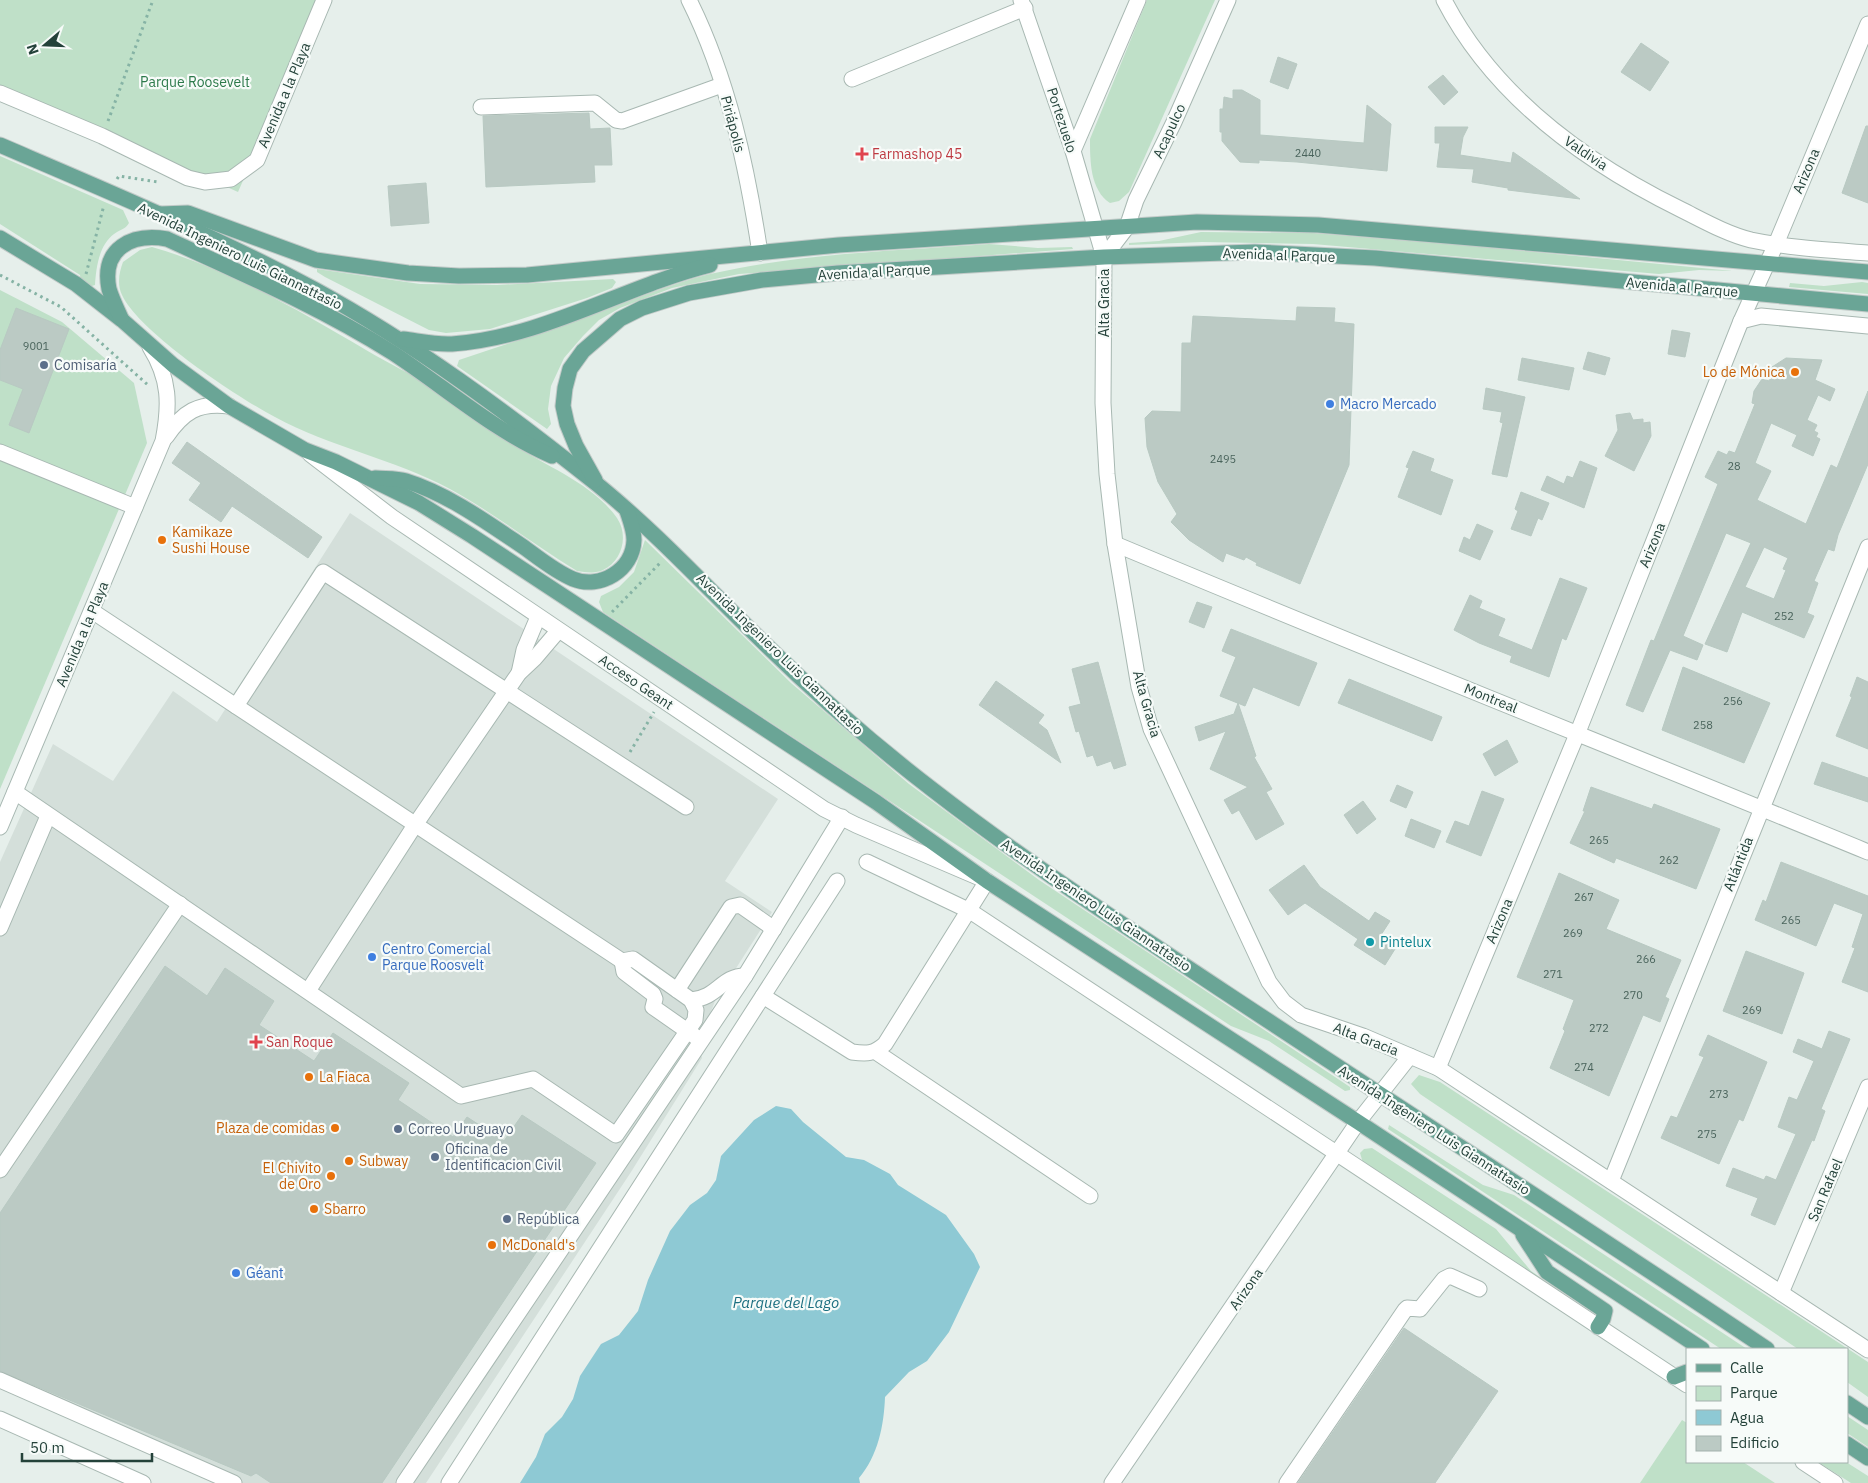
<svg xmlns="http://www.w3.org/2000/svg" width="1868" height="1483" font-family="'IBM Plex Sans',sans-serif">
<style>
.built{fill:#d4dfda}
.green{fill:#bfe0c8}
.water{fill:#8ec9d4}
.building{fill:#bbcac4;stroke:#b8c9c2;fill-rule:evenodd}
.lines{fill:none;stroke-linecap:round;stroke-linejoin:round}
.minor-casing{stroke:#a8b8b2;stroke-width:17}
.major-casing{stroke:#c2cac8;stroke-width:17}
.path{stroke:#86b3a5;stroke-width:3;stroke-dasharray:2.5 4;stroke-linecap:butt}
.minor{stroke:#fff;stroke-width:15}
.major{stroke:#6aa596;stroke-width:15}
.health-dot{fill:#e0444e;stroke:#f7fbf9;stroke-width:2}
.service-dot{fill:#5c6f8a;stroke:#f7fbf9;stroke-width:2}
.food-dot{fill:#e8710a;stroke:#f7fbf9;stroke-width:2}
.shop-dot{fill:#3f7fe0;stroke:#f7fbf9;stroke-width:2}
.culture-dot{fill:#0f9aa8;stroke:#f7fbf9;stroke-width:2}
.labels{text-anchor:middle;stroke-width:4.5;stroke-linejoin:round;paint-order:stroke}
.number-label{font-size:11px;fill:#4a645c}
.park-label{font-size:14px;fill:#2d7a4b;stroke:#f7fbf9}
.street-label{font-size:14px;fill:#24423a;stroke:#f7fbf9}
.health-label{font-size:14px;fill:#be3a42;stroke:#f7fbf9;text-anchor:start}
.service-label{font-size:14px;fill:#4e5e75;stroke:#f7fbf9;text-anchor:start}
.food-label{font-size:14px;fill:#c56008;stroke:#f7fbf9;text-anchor:start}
.shop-label{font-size:14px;fill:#366cbe;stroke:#f7fbf9;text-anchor:start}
.culture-label{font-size:14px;fill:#0d838f;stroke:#f7fbf9;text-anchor:start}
.water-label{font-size:15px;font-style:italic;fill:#1c6f80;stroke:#f7fbf9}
</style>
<rect width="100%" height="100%" fill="#e6efeb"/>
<polygon class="built" points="350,513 778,799 725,881 772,912 715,1001 699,1043 702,1058 631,1172 426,1483 216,1483 0,1386 0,862 53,744 113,781 173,691 217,722"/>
<g class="green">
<polygon points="0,0 322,0 238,192 0,85"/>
<path d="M 1147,0 L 1215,0 L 1129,192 L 1119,201 L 1110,203 C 1090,190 1090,161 1090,139 Z"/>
<path d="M 0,156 L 123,210 L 129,223 C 125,230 120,229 114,234 C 99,245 96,268 95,285 L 82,289 L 80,275 L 0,224 Z"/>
<polygon points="1201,232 1313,233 1482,247 1733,271 1699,270 1659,274 1313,244 1202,242 1129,245 1129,243 1159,241"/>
<path d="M 989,244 L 1038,248 L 1072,247 L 1073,249 L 739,274 L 672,288 L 620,308 L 599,320 L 583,336 L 564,358 L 551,386 L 548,409 L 551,424 L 547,429 L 457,366 L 459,360 C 503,345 548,331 592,315 C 631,301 669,284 710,274 C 801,253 896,251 989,244 Z"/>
<path d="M 152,247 C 226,268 300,311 366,350 C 391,365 418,377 442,393 C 466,410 488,428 512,444 C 547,467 592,483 617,518 C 629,536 622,561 603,570 C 595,574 586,572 577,571 C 534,545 494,513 450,489 C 394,459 330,447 275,417 C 237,397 139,332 122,295 C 117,284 119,273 123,262 L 140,250 Z"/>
<polygon points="317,269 420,284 497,285 613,279 616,282 612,288 587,298 490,329 446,333 429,330 325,277 317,272"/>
<polygon points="1862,282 1868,283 1868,294 1789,287 1790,283 1824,286"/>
<polygon points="0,290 62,322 134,383 147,443 0,789"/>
<polygon points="645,540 791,683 909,784 1039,880 1350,1087 1350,1090 1345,1091 1269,1041 1231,1026 603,612 599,602 601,596 619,587 634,572"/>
<polygon points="1419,1075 1440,1082 1868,1362 1868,1397 1847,1382 1847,1349 1798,1349 1420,1094 1411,1084"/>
<polygon points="1389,1125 1483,1185 1514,1195 1747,1349 1721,1349 1388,1129"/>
<polygon points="1372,1148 1496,1229 1531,1271 1594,1314 1363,1163 1360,1153 1364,1149"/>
<polygon points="1847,1416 1868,1430 1868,1447 1847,1433"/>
<polygon points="1682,1420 1687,1423 1687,1462 1743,1462 1775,1483 1640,1483"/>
<polygon points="1818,1462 1846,1462 1868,1476 1868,1483 1851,1483"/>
</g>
<path class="water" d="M 776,1106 L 791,1109 L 803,1122 L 846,1157 L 864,1160 L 890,1174 L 898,1185 L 946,1215 L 974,1254 L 980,1267 L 949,1332 L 927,1361 L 909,1372 L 885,1397 C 884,1425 878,1456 859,1478 L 860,1483 L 520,1483 L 536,1457 L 545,1434 L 562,1417 L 573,1399 L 580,1376 L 601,1344 L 619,1335 L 638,1311 L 648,1280 L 670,1231 L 690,1205 L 707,1193 L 716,1180 L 721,1156 L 754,1120 Z"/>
<g class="building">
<polygon points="1641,43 1669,62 1650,91 1621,72"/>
<polygon points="1278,57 1297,64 1288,89 1270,82"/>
<polygon points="1443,75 1458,92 1444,105 1428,87"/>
<polygon points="1233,90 1242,90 1260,100 1260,135 1364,143 1367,105 1391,124 1387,171 1297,162 1259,160 1259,163 1240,162 1222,141 1222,132 1220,132 1220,109 1223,109 1224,97 1233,99"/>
<polygon points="589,113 590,129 610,128 612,165 594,165 595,182 486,187 483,116"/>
<polygon points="1866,126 1868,126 1868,203 1842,193"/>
<polygon points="1435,127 1468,127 1463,137 1460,155 1511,163 1513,152 1580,199 1508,190 1508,188 1472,182 1474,169 1437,167 1440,143 1435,143"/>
<polygon points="426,183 429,223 391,226 388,186"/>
<polygon points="1297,307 1335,308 1334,322 1354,324 1349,465 1300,584 1256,565 1257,563 1246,557 1244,560 1226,553 1223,562 1189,540 1171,522 1177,514 1158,482 1147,447 1145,418 1152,411 1181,412 1182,343 1191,343 1193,316 1296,321"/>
<polygon points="16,308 69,329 29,433 9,425 23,389 0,380 0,350"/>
<polygon points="1672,330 1690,333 1685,357 1668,354"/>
<polygon points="1588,352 1610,358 1605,375 1583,369"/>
<polygon points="1522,358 1574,368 1569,390 1518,380"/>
<path d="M 1786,358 L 1822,360 L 1815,380 L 1835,389 L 1830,401 L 1818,395 L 1807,420 L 1817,425 L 1814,431 L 1818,433 L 1816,437 L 1820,439 L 1813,456 L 1792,446 L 1797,435 L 1771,423 L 1755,463 L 1771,471 L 1757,500 L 1806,524 L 1831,465 L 1837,468 L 1868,391 L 1868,464 L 1838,535 L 1834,551 L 1828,549 L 1814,581 L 1818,583 L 1807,613 L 1814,616 L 1804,638 L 1742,612 L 1727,652 L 1705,644 L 1751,543 L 1726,533 L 1683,636 L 1703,645 L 1697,660 L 1670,650 L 1643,712 L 1626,705 L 1651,640 L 1654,641 L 1718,484 L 1705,477 L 1718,451 L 1727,455 L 1729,451 L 1735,453 L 1755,404 L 1752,403 L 1754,391 L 1762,379 L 1769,381 L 1772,367 ZM 1764,547 L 1788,558 L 1783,569 L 1786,570 L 1774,599 L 1745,587 Z"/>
<polygon points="1486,388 1525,397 1507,477 1492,474 1503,423 1500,422 1502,412 1483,409"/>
<polygon points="1630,413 1633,420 1643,419 1643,423 1650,422 1651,436 1634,471 1605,456 1618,430 1616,415"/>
<polygon points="187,442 322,537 308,558 232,506 221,522 189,500 201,483 172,463"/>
<polygon points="1413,451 1434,459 1430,471 1453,480 1441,515 1398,497 1409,468 1406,467"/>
<polygon points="1580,461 1597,468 1584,508 1541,490 1547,476 1564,484 1567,476 1573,478"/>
<polygon points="1521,492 1549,503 1542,520 1538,518 1531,536 1511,529 1518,511 1515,509"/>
<polygon points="1477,524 1493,531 1480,560 1459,551 1464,537 1470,540"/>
<polygon points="1560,578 1587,588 1566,640 1562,638 1549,677 1510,662 1512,656 1479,643 1454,630 1470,595 1482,601 1479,608 1505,619 1498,636 1532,650"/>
<polygon points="1197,602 1212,607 1204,628 1189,622"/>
<polygon points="1231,629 1317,663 1299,706 1253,687 1245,706 1220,696 1236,657 1222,651"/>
<polygon points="1098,662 1126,765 1114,769 1111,761 1097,766 1093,755 1087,757 1079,731 1076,732 1069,707 1081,704 1072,669"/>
<polygon points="1683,667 1770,703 1744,763 1662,730"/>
<polygon points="1857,677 1868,682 1868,749 1836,736 1852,697 1850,696"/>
<polygon points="1349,679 1442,717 1432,741 1338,703"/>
<polygon points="996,681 1044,715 1038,723 1047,730 1061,763 979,705"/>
<polygon points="1238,703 1256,756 1254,757 1272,789 1266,792 1284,824 1256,840 1239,810 1232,814 1224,800 1248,787 1210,769 1226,731 1199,741 1195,727 1234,714"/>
<polygon points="1507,740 1518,762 1495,776 1483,754"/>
<polygon points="1822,762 1868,778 1868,802 1814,784"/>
<polygon points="1397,785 1413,792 1406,808 1390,801"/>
<polygon points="1591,787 1652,809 1654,804 1720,829 1696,889 1616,858 1614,863 1570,843 1585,811 1583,811"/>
<polygon points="1482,791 1504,799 1481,856 1446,842 1455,821 1469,826"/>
<polygon points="1363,801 1376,819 1357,834 1344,815"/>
<polygon points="1411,819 1441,831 1434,848 1405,836"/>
<polygon points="1781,862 1868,896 1868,992 1842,982 1855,948 1852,947 1863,914 1834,903 1816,946 1755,920 1763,900 1766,902"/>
<polygon points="1304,865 1320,887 1369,921 1375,912 1390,921 1379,938 1395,949 1385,965 1354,945 1358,939 1305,903 1288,915 1269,890"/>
<polygon points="1559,873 1619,900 1606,929 1681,960 1665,997 1669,999 1660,1022 1643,1015 1609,1096 1550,1068 1565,1031 1563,1029 1574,1000 1517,977"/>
<polygon points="1746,951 1804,973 1782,1034 1723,1011"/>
<polygon points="165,966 207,996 225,968 274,1001 259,1025 314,1061 333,1033 409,1083 398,1100 453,1137 467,1117 504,1141 522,1115 596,1163 382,1483 271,1483 256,1473 251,1476 0,1371 0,1213"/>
<polygon points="1829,1031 1850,1039 1821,1109 1825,1111 1814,1141 1812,1140 1775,1225 1751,1215 1758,1198 1726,1186 1733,1168 1764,1180 1766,1176 1776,1180 1796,1134 1778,1127 1789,1097 1797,1100 1814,1061 1793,1052 1798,1039 1822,1049"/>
<polygon points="1708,1035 1767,1062 1743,1121 1739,1119 1719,1164 1661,1138 1671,1116 1677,1118 1704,1057 1699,1055"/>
<polygon points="1404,1328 1498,1391 1435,1483 1298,1483"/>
</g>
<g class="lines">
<g class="minor-casing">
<g id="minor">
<path d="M 689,0 C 728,78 747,167 760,253"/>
<polyline points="1021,0 1073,151 1104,257 1103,403 1107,474 1115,544 1139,687 1151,729 1269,982 1284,1002 1301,1015 1363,1036 1438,1068 1868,1350"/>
<path d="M 1444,0 C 1494,97 1586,163 1682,210 C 1704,221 1727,234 1751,240 C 1789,248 1829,250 1868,253"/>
<polyline points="852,79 1025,8"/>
<polyline points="0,93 102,136 188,178 205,182 231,179 257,160 324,0"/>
<polyline points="481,107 595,103 616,120 622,121 722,85"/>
<polyline points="1073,151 1138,0"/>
<polyline points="1104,257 1127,227 1136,200 1174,122 1228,0"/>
<polyline points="1741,321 1761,316 1868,326"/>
<path d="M 166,437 C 183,412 198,402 229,406"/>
<polyline points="0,452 135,507"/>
<path d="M 310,454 L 392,517 L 824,809 L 856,825 L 987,881 L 885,1044 C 874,1054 867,1054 852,1052 L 763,996"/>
<path d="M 1115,544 C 1365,649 1617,749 1868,852"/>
<polyline points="519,673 524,650 538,617"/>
<polyline points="236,706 323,572 686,807"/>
<polyline points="15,792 461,1096 533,1079 616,1135 695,1020 696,1010 691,1000 633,959 622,961 92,611"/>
<path d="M 0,827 L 163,441 C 170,405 170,379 150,347"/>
<polyline points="867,862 970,911 1687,1385"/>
<polyline points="0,928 48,816"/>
<polyline points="622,961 624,972 653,994 655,999 653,1007 696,1037"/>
<polyline points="677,990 731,907 740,905 774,929"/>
<polyline points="308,991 415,825 519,673 535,658 558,631"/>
<path d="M 691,1000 C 718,998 721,976 745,976"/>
<polyline points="876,1052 1090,1196"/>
<polyline points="1438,1068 1578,732 1741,321 1776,244 1868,24"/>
<polyline points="0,1170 180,904"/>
<polyline points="1611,1181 1868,547"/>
<polyline points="1781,1293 1868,1087"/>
<polyline points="0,1380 234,1483"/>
<polyline points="0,1419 143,1483"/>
<polyline points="1803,1462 1835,1483"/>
<polyline points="404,1483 745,976 842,817"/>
<polyline points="449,1483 837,881"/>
<polyline points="1112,1483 1358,1122 1410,1056"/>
<polyline points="1287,1483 1405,1310 1407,1308 1420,1309 1444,1279 1450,1276 1479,1289"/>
</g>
</g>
<g class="major-casing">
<g id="major">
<path d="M 0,145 C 105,190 213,235 314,289 C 415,344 508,413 598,485 C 657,533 708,589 762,641 C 816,694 873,744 933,790 C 1027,863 1127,927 1226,993 C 1406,1112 1588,1229 1767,1349"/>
<polyline points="160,214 188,213 316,260 408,273 459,276 527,275 839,245 1197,222 1318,225 1868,272"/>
<polyline points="0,238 76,284 122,320 173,365 229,406 305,450 336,462 419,503 472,536 876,802 987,881 1358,1122 1702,1349"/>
<path d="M 121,318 C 117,309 112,299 109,289 C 101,248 132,233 167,239 C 243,274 322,308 393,353 C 446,388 494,431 552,456"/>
<path d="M 403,339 C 419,341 436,345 452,344 C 542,338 623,287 710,265"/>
<path d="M 375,478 C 385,479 396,478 406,481 C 448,494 488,523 525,548 C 540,559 556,572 573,579 C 600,590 633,570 634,540 C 634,530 630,520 627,511"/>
<polyline points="595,480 576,446 567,424 563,406 565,388 570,369 583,351 620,319 642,308 689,293 762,280 838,273 1104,257 1255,252 1375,258 1868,304"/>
<polyline points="1523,1235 1547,1272 1605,1311 1603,1319 1598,1327"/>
<polyline points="1674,1377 1687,1372"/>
<polyline points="1847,1403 1868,1417"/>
<polyline points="1847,1444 1868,1458"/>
</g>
</g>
<g class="path">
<polyline points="108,121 153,0"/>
<polyline points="117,179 119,176 158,182"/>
<polyline points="86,274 104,205"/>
<polyline points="0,275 61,307 149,386"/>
<polyline points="612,612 662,561"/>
<polyline points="630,752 654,712"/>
</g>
<use href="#minor" class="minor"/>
<use href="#major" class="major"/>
</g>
<g class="health-dot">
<path d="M859.5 146.5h5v5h5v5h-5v5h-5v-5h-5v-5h5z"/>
<path d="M253.5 1034.5h5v5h5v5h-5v5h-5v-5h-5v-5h5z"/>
</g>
<g class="service-dot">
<circle cx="44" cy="365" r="5"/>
<circle cx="398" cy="1129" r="5"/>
<circle cx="435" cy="1157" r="5"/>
<circle cx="507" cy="1219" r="5"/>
</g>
<g class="food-dot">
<circle cx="1795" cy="372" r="5"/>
<circle cx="162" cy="540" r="5"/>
<circle cx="309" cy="1077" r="5"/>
<circle cx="335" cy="1128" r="5"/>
<circle cx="349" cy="1161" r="5"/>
<circle cx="331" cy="1176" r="5"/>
<circle cx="314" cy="1209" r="5"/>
<circle cx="492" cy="1245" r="5"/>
</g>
<g class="shop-dot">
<circle cx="1330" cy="404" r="5"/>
<circle cx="372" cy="957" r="5"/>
<circle cx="236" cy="1273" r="5"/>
</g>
<circle class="culture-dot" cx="1370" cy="942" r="5"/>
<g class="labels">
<g class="number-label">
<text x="1308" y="157">2440</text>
<text x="36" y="350">9001</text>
<text x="1223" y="463">2495</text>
<text x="1734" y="470">28</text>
<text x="1784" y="620">252</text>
<text x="1733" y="705">256</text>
<text x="1703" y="729">258</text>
<text x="1599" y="844">265</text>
<text x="1669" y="864">262</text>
<text x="1584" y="901">267</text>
<text x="1791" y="924">265</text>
<text x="1573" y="937">269</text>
<text x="1646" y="963">266</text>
<text x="1553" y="978">271</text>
<text x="1633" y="999">270</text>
<text x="1752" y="1014">269</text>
<text x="1599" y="1032">272</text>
<text x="1584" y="1071">274</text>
<text x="1719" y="1098">273</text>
<text x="1707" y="1138">275</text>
</g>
<g class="park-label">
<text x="195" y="87">Parque Roosevelt</text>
</g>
<g class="street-label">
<text transform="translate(284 95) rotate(-67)" y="5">Avenida a la Playa</text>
<text transform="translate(1062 120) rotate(72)" y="5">Portezuelo</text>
<text transform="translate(733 124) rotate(75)" y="5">Piriápolis</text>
<text transform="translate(1169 131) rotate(-65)" y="5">Acapulco</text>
<text transform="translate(1586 153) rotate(34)" y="5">Valdivia</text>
<text transform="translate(1806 171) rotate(-67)" y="5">Arizona</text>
<text transform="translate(1279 255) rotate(2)" y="5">Avenida al Parque</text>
<text transform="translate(240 256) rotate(26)" y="5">Avenida Ingeniero Luis Giannattasio</text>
<text transform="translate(874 272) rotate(-3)" y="5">Avenida al Parque</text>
<text transform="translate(1682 287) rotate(5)" y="5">Avenida al Parque</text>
<text transform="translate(1104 303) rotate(-90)" y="5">Alta Gracia</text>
<text transform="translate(1652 545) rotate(-68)" y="5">Arizona</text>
<text transform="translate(82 634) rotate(-67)" y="5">Avenida a la Playa</text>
<text transform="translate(780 654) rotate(44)" y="5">Avenida Ingeniero Luis Giannattasio</text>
<text transform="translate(636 682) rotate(34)" y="5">Acceso Geant</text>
<text transform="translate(1491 698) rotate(22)" y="5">Montreal</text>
<text transform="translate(1147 704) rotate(74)" y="5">Alta Gracia</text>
<text transform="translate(1738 864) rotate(-68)" y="5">Atlántida</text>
<text transform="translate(1096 905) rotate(34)" y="5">Avenida Ingeniero Luis Giannattasio</text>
<text transform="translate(1499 921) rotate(-67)" y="5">Arizona</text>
<text transform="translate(1366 1039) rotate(21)" y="5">Alta Gracia</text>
<text transform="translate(1434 1130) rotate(33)" y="5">Avenida Ingeniero Luis Giannattasio</text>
<text transform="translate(1825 1190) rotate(-67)" y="5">San Rafael</text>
<text transform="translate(1246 1289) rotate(-55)" y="5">Arizona</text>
</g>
<g class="health-label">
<text x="872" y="159">Farmashop 45</text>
<text x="266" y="1047">San Roque</text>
</g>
<g class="service-label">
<text x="54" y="370">Comisaría</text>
<text x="408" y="1134">Correo Uruguayo</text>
<text x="445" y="1154">Oficina de<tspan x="445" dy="16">Identificacion Civil</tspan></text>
<text x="517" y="1224">República</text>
</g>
<g class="food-label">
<text x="1785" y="377" text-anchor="end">Lo de Mónica</text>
<text x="172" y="537">Kamikaze<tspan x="172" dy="16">Sushi House</tspan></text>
<text x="319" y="1082">La Fiaca</text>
<text x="325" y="1133" text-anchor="end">Plaza de comidas</text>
<text x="359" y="1166">Subway</text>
<text x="321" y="1173" text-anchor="end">El Chivito<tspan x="321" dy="16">de Oro</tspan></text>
<text x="324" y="1214">Sbarro</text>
<text x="502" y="1250">McDonald's</text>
</g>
<g class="shop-label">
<text x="1340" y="409">Macro Mercado</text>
<text x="382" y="954">Centro Comercial<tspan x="382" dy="16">Parque Roosvelt</tspan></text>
<text x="246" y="1278">Géant</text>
</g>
<g class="culture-label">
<text x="1380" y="947">Pintelux</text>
</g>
<g class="water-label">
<text x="786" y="1308">Parque del Lago</text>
</g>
</g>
<rect x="1686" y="1348" width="162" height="115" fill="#f7fbf9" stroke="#a3b1ad"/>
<rect x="1696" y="1364" width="25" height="8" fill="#6aa596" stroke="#a3b1ad"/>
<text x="1730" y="1373" font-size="15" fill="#24423a">Calle</text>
<rect x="1696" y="1386" width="25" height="15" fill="#bfe0c8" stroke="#a3b1ad"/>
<text x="1730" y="1398" font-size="15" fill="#24423a">Parque</text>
<rect x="1696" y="1410" width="25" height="15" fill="#8ec9d4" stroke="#a3b1ad"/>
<text x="1730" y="1423" font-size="15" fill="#24423a">Agua</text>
<rect x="1696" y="1436" width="25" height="15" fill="#bbcac4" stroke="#a3b1ad"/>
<text x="1730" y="1448" font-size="15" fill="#24423a">Edificio</text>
<g transform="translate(45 45) rotate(251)" stroke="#f7fbf9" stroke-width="4" paint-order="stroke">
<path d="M0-4L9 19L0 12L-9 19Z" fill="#24423a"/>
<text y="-8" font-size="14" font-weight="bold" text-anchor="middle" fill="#24423a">N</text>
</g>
<path d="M22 1453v8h130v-8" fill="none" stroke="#24423a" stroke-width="2.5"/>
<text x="30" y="1453" font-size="15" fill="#24423a" stroke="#f7fbf9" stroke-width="4" paint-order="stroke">50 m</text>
</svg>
